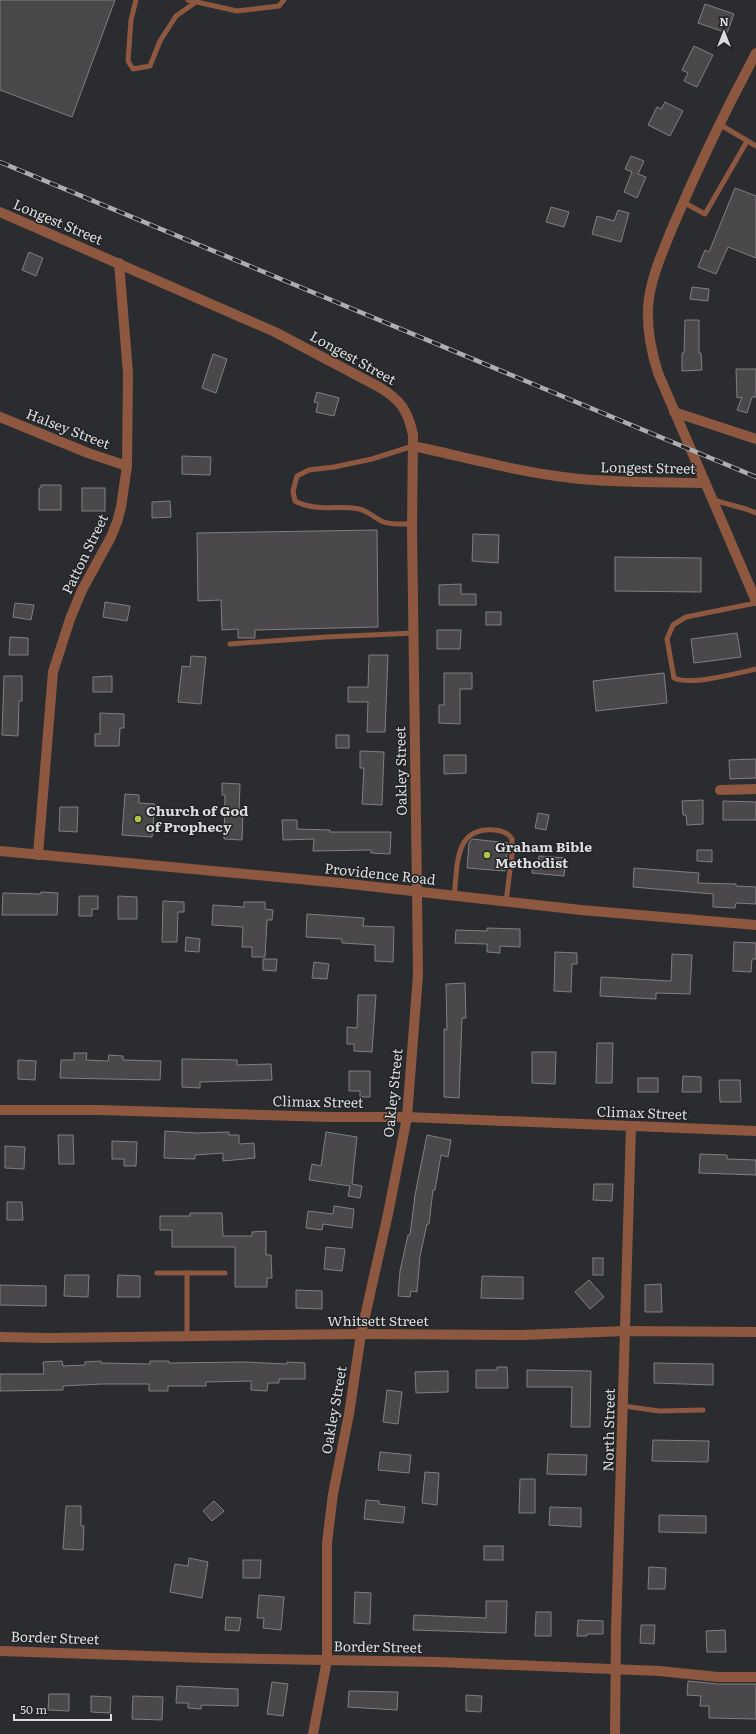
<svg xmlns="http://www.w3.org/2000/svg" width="756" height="1734" font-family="Literata,serif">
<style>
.building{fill:#4b484b;stroke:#817f82}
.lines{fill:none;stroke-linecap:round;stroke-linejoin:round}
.service{stroke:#8d583f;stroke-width:5}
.minor{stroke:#8d583f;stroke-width:10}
.tertiary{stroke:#8d583f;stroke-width:10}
.rail-casing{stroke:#adaeb0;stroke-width:4.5}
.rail{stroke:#212325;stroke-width:3;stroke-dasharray:9;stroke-linecap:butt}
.poi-dot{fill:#b5c249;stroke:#212325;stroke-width:1.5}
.labels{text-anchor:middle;stroke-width:3;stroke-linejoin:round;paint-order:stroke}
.street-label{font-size:14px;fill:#dbdcde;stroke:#212325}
.poi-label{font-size:14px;font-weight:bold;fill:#dbdcde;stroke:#212325;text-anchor:start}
</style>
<rect width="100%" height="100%" fill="#2b2c2f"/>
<g class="building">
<polygon points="0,0 115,0 72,117 0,90"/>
<polygon points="705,4 734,14 727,33 698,23"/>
<polygon points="694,46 713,55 697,87 684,81 688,73 682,70"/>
<polygon points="665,102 683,111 670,136 648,125 657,107 661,109"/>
<polygon points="631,156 644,161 638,174 646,177 637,198 624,192 632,172 625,169"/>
<polygon points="735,188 756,196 756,258 728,247 716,274 698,267 705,250 709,252"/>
<polygon points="551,207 569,212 564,227 546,222"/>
<polygon points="618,210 629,213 621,242 592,234 597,216 614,221"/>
<polygon points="29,252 43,258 36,276 22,270"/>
<polygon points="692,287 709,289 708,301 690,299"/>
<polygon points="685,320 699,320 699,353 701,353 702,370 682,371 682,353 684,353"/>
<polygon points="213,354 227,359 216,393 202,388"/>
<polygon points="736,369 756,369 756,397 752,397 747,413 737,410 742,397 737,398"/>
<polygon points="317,392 339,398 334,416 316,412 318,403 314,402"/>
<polygon points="182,456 211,457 210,475 182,474"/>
<polygon points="41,485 61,485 61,510 39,510 39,488 41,488"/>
<rect x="82" y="488" width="23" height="23"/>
<polygon points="170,501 171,517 152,518 152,502"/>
<polygon points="377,530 378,627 255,630 255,638 238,638 238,629 222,630 221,600 198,601 197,533"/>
<polygon points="473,534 499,535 498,563 472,561"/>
<polygon points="615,557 701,558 701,592 615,591"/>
<polygon points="461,584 461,594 476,594 476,605 439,605 439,585"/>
<polygon points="105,602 130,606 127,621 103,617"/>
<polygon points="15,603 34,605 31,620 13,617"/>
<rect x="486" y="612" width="15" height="13"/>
<polygon points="437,630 461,630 460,649 437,649"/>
<polygon points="737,633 741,657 694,663 691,639"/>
<polygon points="10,637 28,638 28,655 9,655"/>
<polygon points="369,655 388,655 385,732 367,732 368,702 348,702 348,687 368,687"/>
<polygon points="191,656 206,657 201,704 178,702 182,666 190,667"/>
<polygon points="444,673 472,673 472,689 460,689 460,724 439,723 439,705 444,705"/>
<polygon points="664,673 667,703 596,711 593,681"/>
<polygon points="4,676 22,676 22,701 19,701 18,736 2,735"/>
<polygon points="112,676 112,692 93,692 93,677"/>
<polygon points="100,713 124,714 124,728 120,728 119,746 95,746 95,734 100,734"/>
<rect x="336" y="735" width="13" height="13"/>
<polygon points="360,751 384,752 382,805 362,804 364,768 360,768"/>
<polygon points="444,755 466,755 466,773 444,774"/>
<polygon points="756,759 756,778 730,779 729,760"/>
<polygon points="222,783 240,784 239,813 243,813 242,840 224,839 225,795 222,795"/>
<polygon points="125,794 139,795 139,803 155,804 152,837 122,835"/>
<polygon points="703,800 703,824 687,825 686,815 683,815 682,801"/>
<polygon points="723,801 756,802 756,820 723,820"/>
<polygon points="60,807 78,807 77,832 59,831"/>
<polygon points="538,813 549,815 546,830 535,828"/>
<polygon points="282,820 297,820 297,829 330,830 330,832 391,832 390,854 371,853 371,850 313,851 314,839 283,840"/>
<polygon points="472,839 508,843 505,871 467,868 469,843"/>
<polygon points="697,850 712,850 712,862 697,861"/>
<polygon points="539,856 566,858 564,876 532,873 533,862 538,863"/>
<polygon points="634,868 699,873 698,883 736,884 736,886 756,887 756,904 736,903 735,908 713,907 713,894 633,887"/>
<polygon points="41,892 58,893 57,915 2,915 3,893 41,894"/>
<polygon points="79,896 98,896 98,909 92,909 92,916 79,916"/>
<polygon points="118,896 137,897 137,919 118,919"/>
<polygon points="163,901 184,902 184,912 178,912 177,942 162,942"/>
<polygon points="244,902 265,902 265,909 273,910 272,920 267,920 265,957 252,957 252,947 242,947 243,927 212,925 213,905 244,907"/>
<polygon points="307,914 364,918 363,926 394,927 393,962 375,961 375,945 342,943 342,939 306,937"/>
<polygon points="487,928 520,929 520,947 500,946 500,953 487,952 487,944 455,943 456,930 487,931"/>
<polygon points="186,937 200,939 199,952 185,951"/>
<polygon points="734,942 756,943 756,959 752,959 751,972 733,971"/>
<polygon points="555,952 577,953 577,964 572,964 571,992 554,991"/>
<polygon points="672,954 692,955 690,994 656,993 656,999 600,996 601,977 671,981"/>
<polygon points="263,959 277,959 276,971 263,970"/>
<polygon points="314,962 329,964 327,979 312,978"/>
<polygon points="465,983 466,1018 462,1018 459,1098 444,1097 444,1029 447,1030 446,984"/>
<polygon points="358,995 376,995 372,1052 354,1051 354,1044 347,1044 347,1027 357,1028"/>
<polygon points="597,1043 613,1043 612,1083 596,1083"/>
<polygon points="532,1052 556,1052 555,1084 532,1083"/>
<polygon points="74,1053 87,1053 86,1060 108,1061 109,1055 123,1056 123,1060 161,1061 160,1080 60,1078 61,1060 74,1060"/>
<polygon points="182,1059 237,1060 237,1065 271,1064 272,1080 200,1082 200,1088 182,1087"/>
<polygon points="18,1060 36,1061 35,1080 18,1079"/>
<polygon points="349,1071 370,1071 370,1097 360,1097 360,1091 349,1091"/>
<polygon points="683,1076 701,1077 701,1092 682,1092"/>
<rect x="638" y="1078" width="20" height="14"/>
<polygon points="719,1080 740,1080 741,1102 720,1102"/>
<polygon points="165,1131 196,1133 229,1132 229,1135 239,1135 239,1144 254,1143 255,1158 223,1161 223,1153 195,1155 195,1159 164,1158"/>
<polygon points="326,1132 357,1137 352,1184 362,1186 360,1198 348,1196 350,1186 309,1180 312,1164 321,1166"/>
<polygon points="58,1135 73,1135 74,1164 59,1164"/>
<polygon points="427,1135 451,1140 448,1157 441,1155 435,1190 433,1190 429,1224 427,1224 420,1256 417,1292 411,1291 410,1297 398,1296 400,1271 408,1235 410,1235 415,1195"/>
<polygon points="112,1141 137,1142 136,1166 124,1166 124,1159 112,1159"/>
<polygon points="5,1146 25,1147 24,1169 5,1168"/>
<polygon points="700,1154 727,1155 727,1159 756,1160 756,1175 699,1173"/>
<polygon points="594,1184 613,1184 612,1201 593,1200"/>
<polygon points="7,1202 22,1202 23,1220 7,1220"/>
<polygon points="334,1206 354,1209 352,1228 323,1224 322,1230 306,1228 308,1211 333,1214"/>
<polygon points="190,1213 222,1213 223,1236 252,1236 252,1232 266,1231 266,1255 271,1255 272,1278 267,1278 267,1287 235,1287 235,1247 172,1247 172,1230 160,1230 160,1216 190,1216"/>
<polygon points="326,1247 345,1249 342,1271 324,1269"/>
<rect x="593" y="1258" width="10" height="17"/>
<polygon points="65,1275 89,1275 88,1297 64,1296"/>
<polygon points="118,1275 140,1276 140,1297 117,1297"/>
<polygon points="482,1276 523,1277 523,1299 481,1298"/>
<polygon points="589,1280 604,1297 590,1309 575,1292"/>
<polygon points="661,1284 662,1312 645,1312 645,1285"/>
<polygon points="0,1285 46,1286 46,1306 0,1305"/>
<polygon points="296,1290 322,1291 322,1309 296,1308"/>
<polygon points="62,1361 63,1366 85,1365 85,1362 101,1361 101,1363 150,1364 150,1361 169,1361 169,1363 244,1362 287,1364 287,1362 305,1363 305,1379 279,1379 279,1383 268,1383 267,1391 251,1390 251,1381 206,1382 206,1386 168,1386 168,1391 149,1391 149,1384 101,1384 63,1386 63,1390 0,1391 0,1374 44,1374 43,1362"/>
<polygon points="654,1363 713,1364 713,1385 654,1383"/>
<polygon points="497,1367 507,1367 508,1388 476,1388 476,1370 497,1370"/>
<polygon points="527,1370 591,1371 590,1427 571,1427 572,1387 527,1387"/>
<polygon points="448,1371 448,1392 416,1393 415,1372"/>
<polygon points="387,1390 402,1392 398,1424 383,1422"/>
<polygon points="653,1440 709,1441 708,1462 652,1461"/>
<polygon points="380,1452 411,1455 409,1473 378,1470"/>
<polygon points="548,1454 587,1455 586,1475 547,1474"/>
<polygon points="425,1472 439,1473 437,1505 422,1503"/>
<polygon points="520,1479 535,1479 535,1513 519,1513"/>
<polygon points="366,1500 379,1501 379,1504 405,1507 403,1523 364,1519"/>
<polygon points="214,1501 224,1511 212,1521 203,1511"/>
<polygon points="66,1506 81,1506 81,1526 84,1526 83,1550 63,1549"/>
<polygon points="550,1507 581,1508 581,1527 549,1525"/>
<polygon points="659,1515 706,1516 706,1533 659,1532"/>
<rect x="484" y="1546" width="19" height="14"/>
<polygon points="189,1558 208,1562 202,1598 170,1592 175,1564 188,1566"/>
<polygon points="243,1560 261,1560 260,1578 243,1578"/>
<polygon points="649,1567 666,1568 665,1589 648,1589"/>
<polygon points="355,1592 371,1593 370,1624 354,1623"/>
<polygon points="259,1595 284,1597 281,1630 263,1628 264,1618 257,1618"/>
<polygon points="486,1601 507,1601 506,1633 413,1630 414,1615 486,1618"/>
<polygon points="536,1612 551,1612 551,1636 535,1636"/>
<polygon points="226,1617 241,1618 239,1631 225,1630"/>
<polygon points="578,1620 603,1621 603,1634 587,1634 587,1636 577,1636"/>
<polygon points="641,1625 655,1625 654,1644 640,1643"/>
<polygon points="725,1630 726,1652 707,1652 706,1631"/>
<polygon points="688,1681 718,1684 756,1684 756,1719 709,1718 709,1706 700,1706 701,1696 687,1695"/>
<polygon points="272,1682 288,1684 283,1716 267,1714"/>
<polygon points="177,1686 238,1689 238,1706 201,1705 201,1709 188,1708 188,1703 176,1703"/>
<polygon points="349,1691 398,1692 397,1710 348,1707"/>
<polygon points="49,1694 69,1694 69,1711 48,1710"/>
<polygon points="466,1695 482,1696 481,1712 466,1711"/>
<polygon points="91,1696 111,1697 110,1713 91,1712"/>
<polygon points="133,1696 163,1697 162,1720 132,1719"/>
</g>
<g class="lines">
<g class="service">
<polyline points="136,0 131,20 128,61 133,69 150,66 160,41 176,16 196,2"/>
<polyline points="188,0 237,11 279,6 284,0"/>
<polyline points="719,124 756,146"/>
<polyline points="683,202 705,214 746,143 746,140"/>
<polyline points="713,500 746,509 756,513"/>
<path d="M 412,524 C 403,524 392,525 384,522 C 375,519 369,511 359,509 C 338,505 315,512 295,501 L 293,491 L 297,476 L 309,470 L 334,467 L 372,459 L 413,446"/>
<path d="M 756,603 L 686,617 L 673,625 L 667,639 L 674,678 C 690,686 738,673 756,669"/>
<polyline points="230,644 326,637 414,633"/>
<path d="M 454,896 C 458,867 453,827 494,830 C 500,830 509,833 512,839 L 512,854 L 506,902"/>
<polyline points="157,1273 187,1273"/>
<polyline points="187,1336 187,1273 225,1273"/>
<polyline points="623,1406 659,1411 703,1410"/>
</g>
<g class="minor">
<path d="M 0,212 L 275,332 L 379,387 C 401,400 408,411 413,435 L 412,529 L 417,892"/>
<polyline points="674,412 756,439"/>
<polyline points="0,417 88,453 127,466"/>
<path d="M 413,446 C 465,457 518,472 571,478 C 615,483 660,482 705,483"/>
<polyline points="720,790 756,789"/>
<polyline points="38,855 53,672 70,619 82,590 111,537 117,522 121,507 127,466 128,373 119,263"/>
<polyline points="0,1110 99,1110 330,1117 407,1117 756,1131"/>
<polyline points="0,1337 49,1338 361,1334 523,1335 625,1331 756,1332"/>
<polyline points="0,1651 209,1658 439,1662 659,1671 718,1677 756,1677"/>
<polyline points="615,1734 616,1631 631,1126"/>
</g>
<g class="tertiary">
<path d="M 756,53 C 726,109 698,167 673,226 C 663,251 650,279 648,307 C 647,330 651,351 658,373 L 756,601"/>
<polyline points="0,851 341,883 581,910 756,925"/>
<polyline points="313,1734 327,1660 327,1543 333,1494 349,1414 361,1334 388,1214 407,1117 418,975 417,892"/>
</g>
<g class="rail-casing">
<polyline id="rail" points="0,162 756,477"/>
</g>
<use href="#rail" class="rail"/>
</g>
<g class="poi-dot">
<circle cx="138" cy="819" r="4"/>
<circle cx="487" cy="855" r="4"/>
</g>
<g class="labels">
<g class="street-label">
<text transform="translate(58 222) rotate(23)" y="5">Longest Street</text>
<text transform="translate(353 358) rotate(29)" y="5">Longest Street</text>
<text transform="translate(68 429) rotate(21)" y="5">Halsey Street</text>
<text transform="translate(648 468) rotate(1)" y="5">Longest Street</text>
<text transform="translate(85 554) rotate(-64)" y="5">Patton Street</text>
<text transform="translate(401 771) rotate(-91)" y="5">Oakley Street</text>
<text transform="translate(380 874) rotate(6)" y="5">Providence Road</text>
<text transform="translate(393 1093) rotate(-84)" y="5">Oakley Street</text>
<text transform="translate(318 1102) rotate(1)" y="5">Climax Street</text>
<text transform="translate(642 1113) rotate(2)" y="5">Climax Street</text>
<text x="378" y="1326">Whitsett Street</text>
<text transform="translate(334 1410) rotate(-80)" y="5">Oakley Street</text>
<text transform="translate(609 1430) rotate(-89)" y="5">North Street</text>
<text transform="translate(55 1638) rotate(2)" y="5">Border Street</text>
<text transform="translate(378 1647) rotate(1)" y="5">Border Street</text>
</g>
<g class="poi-label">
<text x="146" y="816">Church of God<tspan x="146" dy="16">of Prophecy</tspan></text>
<text x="495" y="852">Graham Bible<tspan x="495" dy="16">Methodist</tspan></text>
</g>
</g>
<g transform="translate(724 32)" stroke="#212325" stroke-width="3" paint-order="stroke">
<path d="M0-3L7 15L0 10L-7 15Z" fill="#dbdcde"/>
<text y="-6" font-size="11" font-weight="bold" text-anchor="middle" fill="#dbdcde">N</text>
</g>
<path d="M14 1714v6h97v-6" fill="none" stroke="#dbdcde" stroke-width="2"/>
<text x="20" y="1714" font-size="12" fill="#dbdcde" stroke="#212325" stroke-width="3" paint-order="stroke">50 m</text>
</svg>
